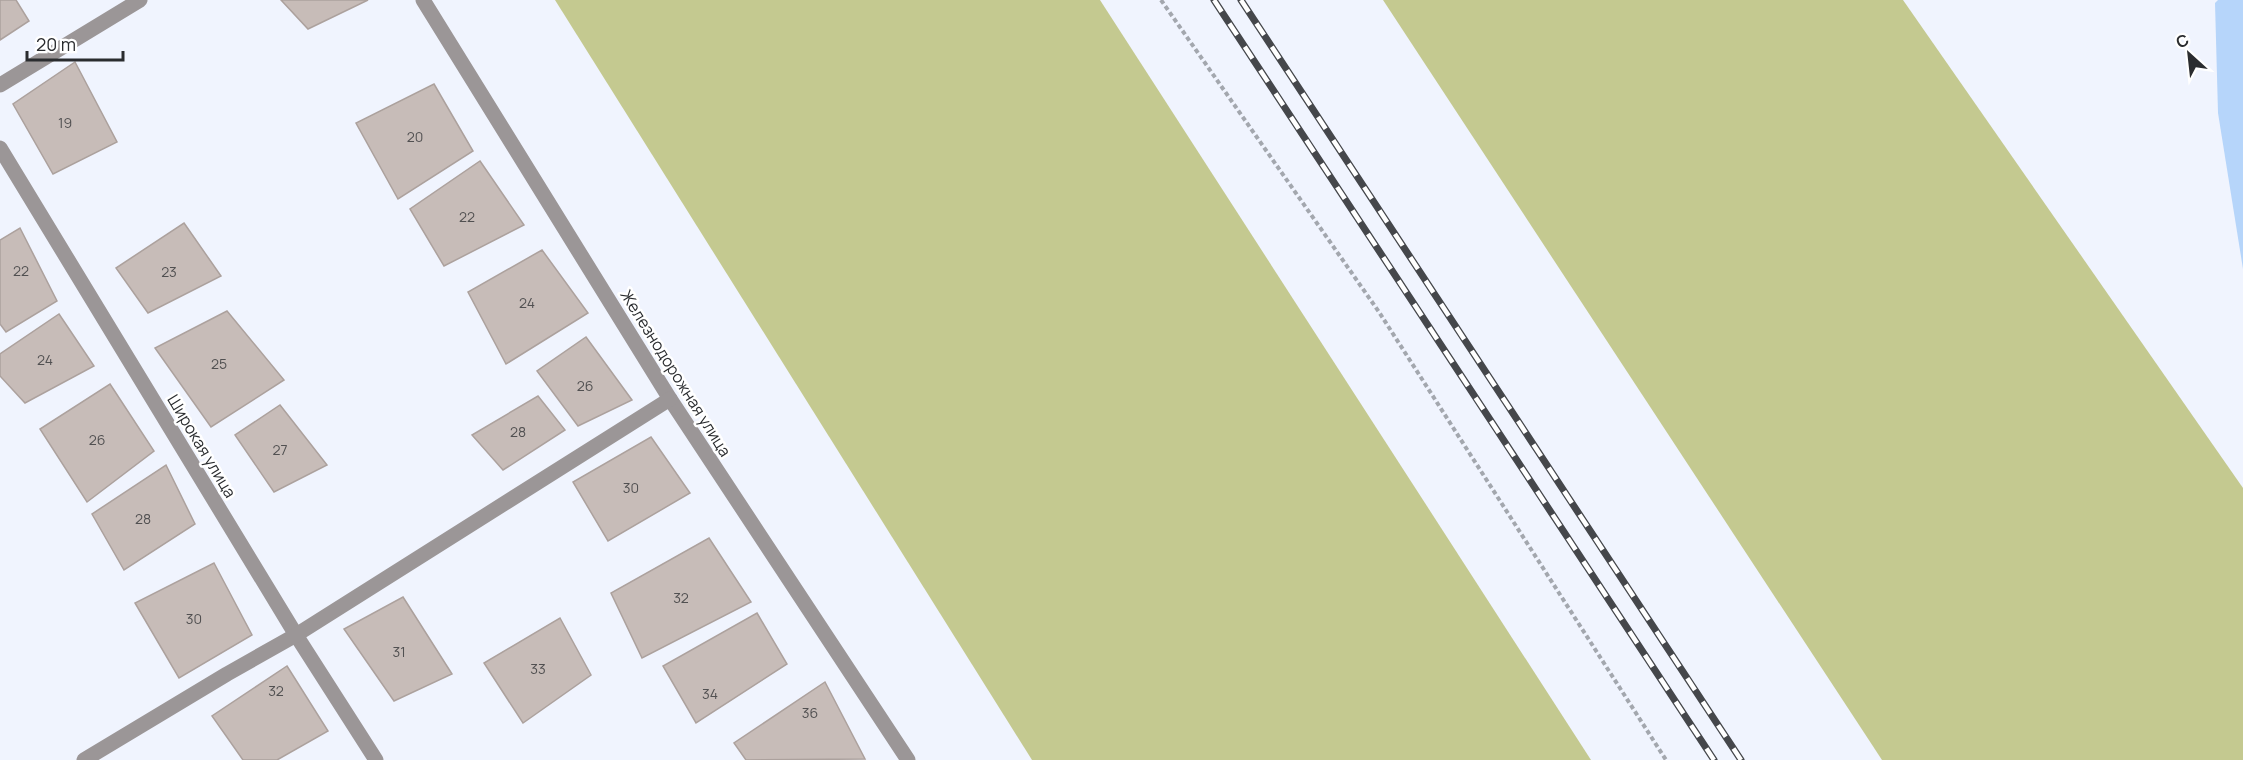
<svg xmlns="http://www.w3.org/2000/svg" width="2243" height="760" font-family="Manrope,sans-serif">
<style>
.forest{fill:#c4c990}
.water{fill:#b6d5fa}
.building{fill:#c7bcb8;stroke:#aca19d;stroke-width:1.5}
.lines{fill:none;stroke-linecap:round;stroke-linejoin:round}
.path{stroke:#a3a7ae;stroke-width:4;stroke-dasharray:4.5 3;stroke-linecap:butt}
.street{stroke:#9b9697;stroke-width:15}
.rail-casing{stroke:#45474b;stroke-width:7}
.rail{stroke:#fff;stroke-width:4.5;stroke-dasharray:14;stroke-linecap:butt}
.labels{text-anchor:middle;stroke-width:5;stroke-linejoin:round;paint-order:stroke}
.number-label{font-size:14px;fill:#515051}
.street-label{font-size:16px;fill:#2a2c2f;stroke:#fff}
</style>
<rect width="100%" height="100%" fill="#f0f4fe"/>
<g class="forest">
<polygon points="555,0 1100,0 1591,760 1032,760"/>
<polygon points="1383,0 1903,0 2243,488 2243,760 1882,760"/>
</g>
<polygon class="water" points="2218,0 2243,0 2243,269 2218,113 2215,3"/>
<g class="building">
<polygon points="0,0 16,0 29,21 0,40"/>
<polygon points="281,0 368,0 308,29"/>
<polygon points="75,62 117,142 53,174 13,104"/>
<polygon points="434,84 473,151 398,199 356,123"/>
<polygon points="480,161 524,225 444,266 410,209"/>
<polygon points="184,223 221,276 148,313 116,268"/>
<polygon points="20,228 57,301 6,332 0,324 0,240"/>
<polygon points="542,250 588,313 506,364 468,292"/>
<polygon points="227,311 284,380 211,427 155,348"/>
<polygon points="59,314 94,366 25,403 0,376 0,354"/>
<polygon points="586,337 632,400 578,426 537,371"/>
<polygon points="110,384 154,451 87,502 40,429"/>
<polygon points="538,396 565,430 503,470 472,435"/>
<polygon points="280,405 327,465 274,492 235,435"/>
<polygon points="651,437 690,493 608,541 573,482"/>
<polygon points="166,465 195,524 124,570 92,514"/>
<polygon points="709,538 751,602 642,658 611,593"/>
<polygon points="214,563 252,635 179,678 135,603"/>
<polygon points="403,597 452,674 394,701 344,629"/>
<polygon points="757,613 787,664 696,723 663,666"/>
<polygon points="560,618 591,675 523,723 484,663"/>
<polygon points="287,666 328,731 277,760 243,760 212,716"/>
<polygon points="825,682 865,759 746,760 734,743"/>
</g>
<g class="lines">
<polyline class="path" points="1161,0 1379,312 1666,760"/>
<g class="street">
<polyline points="423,0 670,399 908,760"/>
<polyline points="0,85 140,0"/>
<polyline points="0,148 296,635 376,760"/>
<polyline points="84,760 227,674 296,635 670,399"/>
</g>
<g class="rail-casing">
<g id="rail">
<polyline points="1214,0 1714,760"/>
<polyline points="1241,0 1741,760"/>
</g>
</g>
<use href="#rail" class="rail"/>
</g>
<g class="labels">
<g class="number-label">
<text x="65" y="128">19</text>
<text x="415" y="142">20</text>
<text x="467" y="222">22</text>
<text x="21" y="276">22</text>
<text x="169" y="277">23</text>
<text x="527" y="308">24</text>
<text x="45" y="365">24</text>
<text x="219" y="369">25</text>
<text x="585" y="391">26</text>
<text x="518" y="437">28</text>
<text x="97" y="445">26</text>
<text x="280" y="455">27</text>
<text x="631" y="493">30</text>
<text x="143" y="524">28</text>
<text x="681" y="603">32</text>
<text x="194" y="624">30</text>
<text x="399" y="657">31</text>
<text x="538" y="674">33</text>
<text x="276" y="696">32</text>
<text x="710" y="699">34</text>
<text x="810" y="718">36</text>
</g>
<g class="street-label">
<text transform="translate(676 373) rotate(58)" y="6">Железнодорожная улица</text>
<text transform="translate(202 446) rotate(59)" y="6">Широкая улица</text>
</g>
</g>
<g transform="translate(2189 54) rotate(333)" stroke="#ffffff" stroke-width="4.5" paint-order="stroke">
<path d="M0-4.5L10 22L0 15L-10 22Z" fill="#2a2c2f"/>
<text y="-9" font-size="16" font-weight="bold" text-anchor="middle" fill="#2a2c2f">С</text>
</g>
<path d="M27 51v9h96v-9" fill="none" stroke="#2a2c2f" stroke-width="3"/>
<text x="36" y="51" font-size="18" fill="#2a2c2f" stroke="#ffffff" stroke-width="4.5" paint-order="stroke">20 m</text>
</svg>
